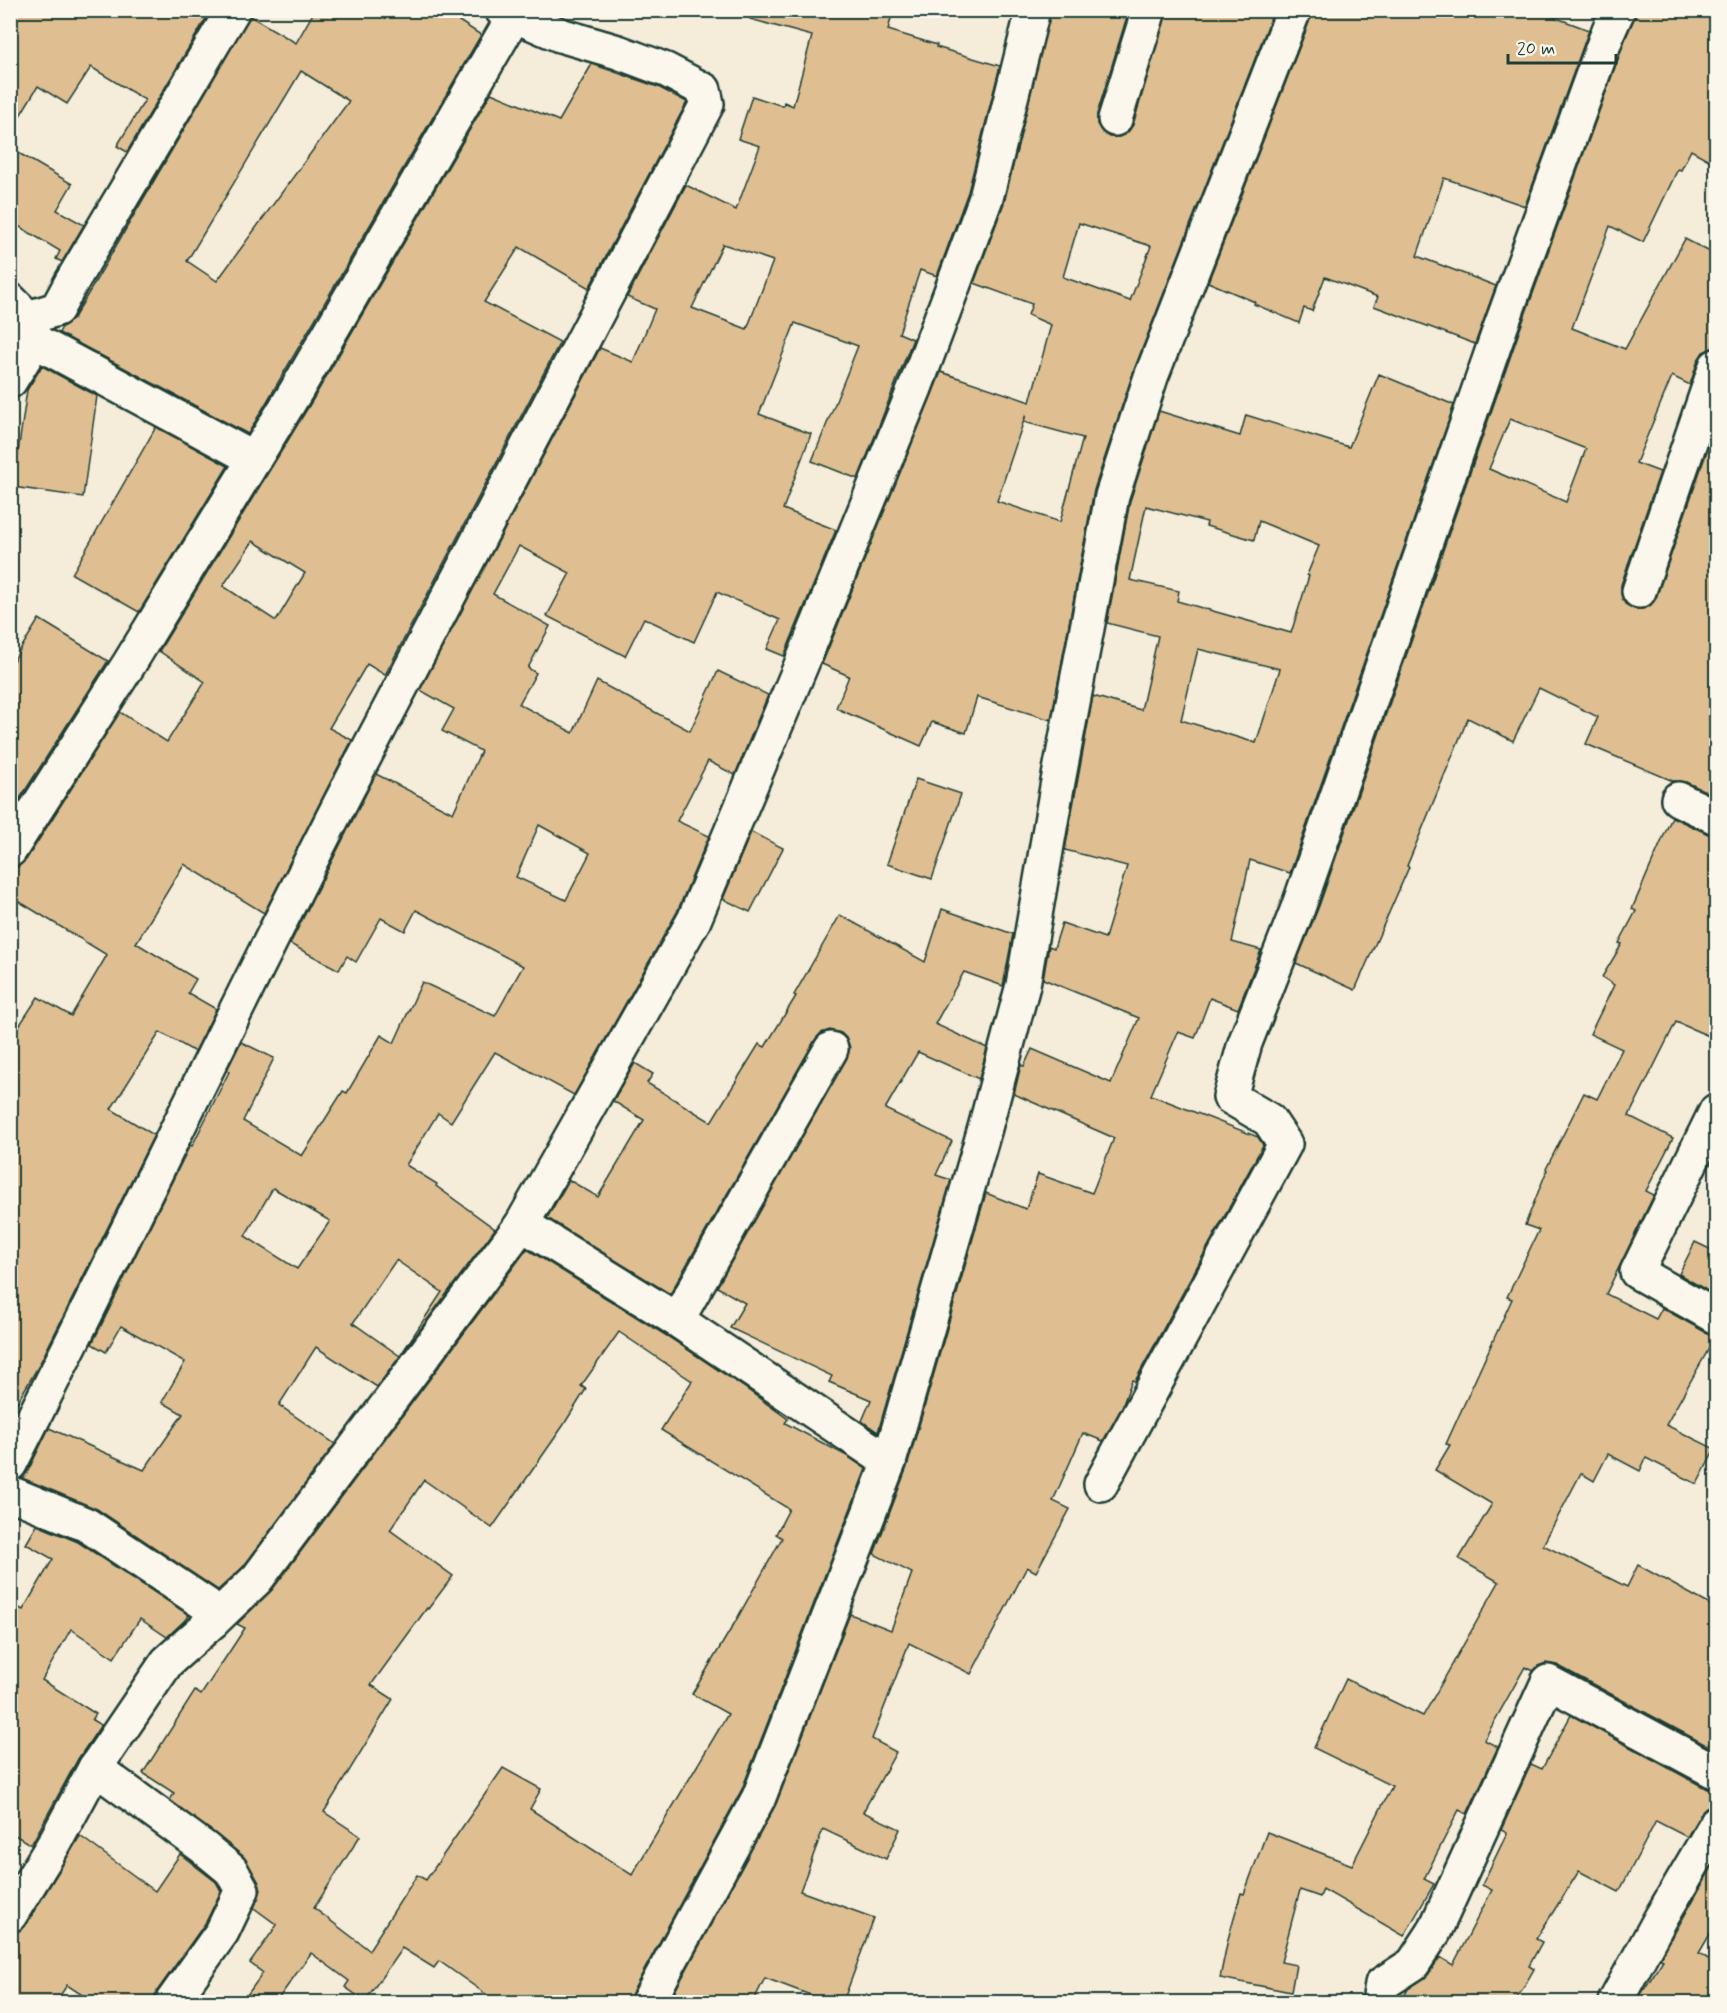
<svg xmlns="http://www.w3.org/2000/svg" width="1727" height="2013" font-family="Mynerve,sans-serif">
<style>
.building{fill:#dfbf92;stroke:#1f3d34;stroke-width:1.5;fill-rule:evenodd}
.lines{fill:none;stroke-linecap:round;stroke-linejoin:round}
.minor-casing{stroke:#1f3d34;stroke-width:38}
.tertiary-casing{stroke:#1f3d34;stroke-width:38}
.minor{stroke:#fbf7ec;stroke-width:33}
.tertiary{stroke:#fbf7ec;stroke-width:33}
</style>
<rect width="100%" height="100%" fill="#f5ecda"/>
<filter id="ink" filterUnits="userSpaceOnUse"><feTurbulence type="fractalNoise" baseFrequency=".0167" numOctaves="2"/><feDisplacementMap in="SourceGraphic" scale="12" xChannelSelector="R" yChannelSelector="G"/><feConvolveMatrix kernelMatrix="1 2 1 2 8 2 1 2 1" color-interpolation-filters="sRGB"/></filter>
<g filter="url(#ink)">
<g class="building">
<polygon points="19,10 211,10 127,152 117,146 145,100 91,67 67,104 38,86 10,132 10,23"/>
<path d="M 315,10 L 442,10 L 481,35 L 248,434 L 59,333 L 62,327 L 74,318 L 250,16 L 296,43 ZM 301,71 L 349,101 L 217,281 L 187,261 Z"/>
<path d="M 752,10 L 893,10 L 888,30 L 937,45 L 936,47 L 1000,66 L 968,192 L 937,276 L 920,270 L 899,333 L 913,339 L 858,479 L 812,461 L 858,346 L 795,323 L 759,414 L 811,434 L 783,509 L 836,530 L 784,656 L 767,649 L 780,620 L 717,592 L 694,642 L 644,618 L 625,656 L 547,616 L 570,573 L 519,546 L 493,594 L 550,626 L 528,668 L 536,673 L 519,704 L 573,733 L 597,681 L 690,731 L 718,671 L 768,695 L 735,775 L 708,761 L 677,821 L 709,836 L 677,912 L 574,1095 L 495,1052 L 451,1122 L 438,1113 L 406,1165 L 437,1184 L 436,1186 L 495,1229 L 377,1387 L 316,1347 L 279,1405 L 335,1444 L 243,1567 L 218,1590 L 97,1509 L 22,1478 L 27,1473 L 49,1428 L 144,1470 L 183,1414 L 162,1402 L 185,1362 L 121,1326 L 106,1352 L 92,1344 L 190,1145 L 192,1146 L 229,1072 L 227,1070 L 241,1042 L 274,1058 L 243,1121 L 302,1156 L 343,1091 L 347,1093 L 381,1035 L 394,1043 L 422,982 L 495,1016 L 523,966 L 416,910 L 405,931 L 381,918 L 356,962 L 347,956 L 339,970 L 290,944 L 376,774 L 453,813 L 481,751 L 442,731 L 454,709 L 420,690 L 600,348 L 633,362 L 655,309 L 627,297 L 686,185 L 736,210 L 760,146 L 738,139 L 752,96 L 783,106 L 784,102 L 793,106 L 812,36 L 750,19 ZM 723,244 L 773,261 L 747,329 L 692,308 ZM 539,825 L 590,853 L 566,900 L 516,877 ZM 273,1188 L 330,1221 L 297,1269 L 245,1236 ZM 396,1260 L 442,1292 L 400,1356 L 353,1323 Z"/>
<path d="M 1051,10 L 1129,10 L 1097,114 L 1097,124 L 1102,132 L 1109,137 L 1119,137 L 1127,133 L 1133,125 L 1167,10 L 1274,10 L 1134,370 L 1094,490 L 1051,720 L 977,697 L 966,733 L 932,722 L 921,746 L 836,708 L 849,676 L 822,664 L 941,372 L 1030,402 L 1051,325 L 1028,315 L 1032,304 L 974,283 L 1004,203 ZM 1079,223 L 1151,246 L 1130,301 L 1063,277 ZM 1026,414 L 1024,422 L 1083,438 L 1060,522 L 997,501 Z"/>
<polygon points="1312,10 1535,10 1589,30 1525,206 1444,178 1417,256 1496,286 1475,344 1374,306 1378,297 1325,277 1312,311 1304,308 1299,323 1254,304 1255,302 1208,282 1311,17"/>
<path d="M 1638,10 L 1716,10 L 1716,164 L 1691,150 L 1681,170 L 1678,169 L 1643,242 L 1610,226 L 1572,328 L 1625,349 L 1685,239 L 1716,255 L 1716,348 L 1712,348 L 1703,352 L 1698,360 L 1690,385 L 1672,376 L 1636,463 L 1660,472 L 1621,585 L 1621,594 L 1625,604 L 1634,609 L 1643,609 L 1651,605 L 1656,598 L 1716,425 L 1716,796 L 1686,782 L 1673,781 L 1586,744 L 1598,717 L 1539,688 L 1513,741 L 1468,718 L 1407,866 L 1409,867 L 1355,990 L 1296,963 L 1319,906 L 1519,332 L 1626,37 ZM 1510,419 L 1586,449 L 1566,502 L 1489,469 Z"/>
<path d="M 592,64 L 658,87 L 687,102 L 589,288 L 519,247 L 484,302 L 560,342 L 385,675 L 367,664 L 329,728 L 352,740 L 264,913 L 184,864 L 136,943 L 196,979 L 188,993 L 216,1009 L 195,1052 L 160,1032 L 111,1109 L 154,1135 L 38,1367 L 12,1411 L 15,1413 L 10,1422 L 10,1040 L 38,997 L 71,1016 L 107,955 L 10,896 L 10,869 L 19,866 L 26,860 L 120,712 L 167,742 L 205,682 L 159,651 L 312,401 L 491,93 L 559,121 ZM 253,541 L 305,573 L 276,621 L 223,586 Z"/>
<polygon points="10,148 72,184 57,210 84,225 62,262 56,259 60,251 10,221"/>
<polygon points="42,366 97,396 83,497 13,487 27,390"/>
<path d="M 1379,374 L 1454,405 L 1290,873 L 1250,860 L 1232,942 L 1261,950 L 1238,1009 L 1210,998 L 1195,1038 L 1178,1032 L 1151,1095 L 1258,1137 L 1263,1145 L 1135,1381 L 1132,1380 L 1122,1407 L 1103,1441 L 1083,1433 L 1053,1501 L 1070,1509 L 1036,1572 L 1027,1567 L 971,1674 L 909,1643 L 872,1739 L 896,1752 L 863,1812 L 900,1829 L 886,1859 L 823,1829 L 800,1891 L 874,1918 L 843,2002 L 829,2002 L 765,1978 L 753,2002 L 669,2002 L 776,1804 L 850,1614 L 891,1630 L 912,1573 L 874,1554 L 907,1467 L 986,1193 L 1026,1209 L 1038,1174 L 1092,1193 L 1114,1138 L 1014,1094 L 1021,1065 L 1024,1066 L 1032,1049 L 1111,1083 L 1139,1018 L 1043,979 L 1049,946 L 1054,948 L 1062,923 L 1105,938 L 1127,866 L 1065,850 L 1093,696 L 1141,710 L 1158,636 L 1107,623 L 1130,501 L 1159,411 L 1240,436 L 1246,415 L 1349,447 ZM 1146,506 L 1207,522 L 1206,526 L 1254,540 L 1259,521 L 1319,546 L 1307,575 L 1309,576 L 1291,633 L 1177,601 L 1179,591 L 1130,580 ZM 1198,649 L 1280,669 L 1256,743 L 1181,720 Z"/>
<polygon points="156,427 228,466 139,612 72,574"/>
<polygon points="39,619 108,661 10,814 10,666"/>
<polygon points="916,779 961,794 932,879 887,864"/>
<polygon points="1672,817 1708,834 1716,836 1716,1039 1676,1022 1629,1116 1673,1138 1646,1191 1654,1195 1606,1294 1656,1319 1662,1308 1707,1333 1716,1336 1666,1425 1715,1449 1697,1484 1646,1458 1640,1471 1608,1454 1594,1481 1581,1473 1543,1545 1627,1587 1638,1565 1716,1608 1716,1729 1708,1746 1557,1665 1546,1663 1538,1666 1534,1671 1525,1667 1484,1740 1498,1747 1467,1814 1459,1810 1424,1879 1434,1884 1404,1936 1323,1889 1320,1897 1300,1890 1281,1962 1296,1965 1291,1992 1220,1978 1228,1939 1241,1893 1244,1894 1267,1832 1352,1865 1392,1786 1314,1748 1346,1679 1423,1716 1499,1582 1459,1559 1492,1504 1435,1470 1450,1445 1446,1444 1512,1299 1507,1297 1539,1230 1525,1225 1547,1170 1546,1169 1584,1093 1597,1099 1622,1049 1590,1034 1614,985 1602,977 1622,944 1619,943 1636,911 1632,909"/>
<polygon points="751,832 783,848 750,912 723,899"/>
<polygon points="942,909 1013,934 1003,986 964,972 935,1024 987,1048 979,1079 918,1052 885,1109 952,1141 936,1175 951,1180 878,1432 862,1421 871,1400 829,1382 832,1376 730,1328 745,1303 717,1287 847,1058 850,1048 847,1039 841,1033 830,1030 821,1033 815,1040 670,1294 547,1218 569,1180 598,1197 644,1120 613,1101 635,1063 653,1074 647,1083 711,1122 759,1044 765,1047 796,996 794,995 840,915 925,962"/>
<polygon points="1695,1242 1716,1252 1716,1296 1679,1274"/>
<path d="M 527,1249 L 667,1336 L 745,1388 L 788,1419 L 785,1423 L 847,1456 L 866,1469 L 742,1789 L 632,1993 L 629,2002 L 497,2002 L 439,1961 L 434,1968 L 402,1948 L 365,2001 L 345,1987 L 349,1981 L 311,1953 L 276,2002 L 242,2002 L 263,1973 L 250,1963 L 277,1925 L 254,1908 L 261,1890 L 258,1881 L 243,1856 L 170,1800 L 174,1793 L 143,1773 L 195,1691 L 201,1695 L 245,1628 L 237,1624 L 272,1590 ZM 619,1332 L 692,1381 L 661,1430 L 789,1509 L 776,1534 L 782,1538 L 734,1624 L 692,1694 L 728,1714 L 632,1875 L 530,1809 L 541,1789 L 503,1768 L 426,1880 L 417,1875 L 369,1950 L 314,1908 L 360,1836 L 324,1812 L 393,1699 L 371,1685 L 427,1608 L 428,1609 L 453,1576 L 390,1530 L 424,1480 L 492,1528 L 563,1426 L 586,1389 L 581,1386 Z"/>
<polygon points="37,1525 78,1542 189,1615 184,1621 167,1637 140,1619 114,1658 71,1629 42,1680 96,1714 92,1720 101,1725 78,1759 31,1845 10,1832 10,1603 23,1610 53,1559 26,1544"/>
<polygon points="1571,1715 1707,1789 1716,1791 1716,1800 1713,1806 1706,1808 1700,1814 1687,1837 1656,1821 1619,1892 1579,1871 1536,1939 1542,1942 1529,1966 1534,1969 1515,2002 1401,2002 1408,1989 1428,1975 1440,1957 1453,1965 1492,1890 1482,1885 1507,1833 1501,1830 1531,1764 1542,1769"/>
<polygon points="80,1836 155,1891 180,1854 216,1882 221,1891 206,1922 157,1991 154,2002 93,2002 67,1985 56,2002 10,2002 10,1934 19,1931 26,1925"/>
<polygon points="1716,1860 1716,1924 1699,1953 1716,1964 1716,2002 1636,2002 1663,1960 1660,1959"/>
</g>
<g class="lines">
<g class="minor-casing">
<g id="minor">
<polyline points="1115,119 1149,10"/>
<polyline points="28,318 57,309 71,283 233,10"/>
<polyline points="35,341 254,459"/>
<polyline points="1639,591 1716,366"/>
<polyline points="1678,799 1716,817"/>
<polyline points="10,850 129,664 296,391 514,16"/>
<polyline points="1716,1111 1637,1272 1716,1317"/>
<polyline points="522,1224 677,1320 889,1462"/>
<polyline points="677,1320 831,1049"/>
<path d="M 10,1464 C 125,1240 232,1013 347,790 C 465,561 587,333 707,104 L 704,90 L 666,70 L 618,52 L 560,35 L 502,10"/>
<polyline points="1101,1484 1285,1144 1269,1120 1230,1097 1245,1043 1298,908 1501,326 1609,30 1618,10"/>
<polyline points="10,1493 87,1525 207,1605 213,1621"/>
<polyline points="95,1768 203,1847 231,1870 242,1890 222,1932 172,2002"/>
<polyline points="10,1915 54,1844 95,1768 167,1662 213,1621 257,1579 522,1224 694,920 802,663 915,388 986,198 1033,10"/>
<polyline points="648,2002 759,1797 889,1462 985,1128 1023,985 1057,787 1112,496 1151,377 1294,10"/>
<polyline points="1379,2002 1382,1984 1413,1964 1434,1932 1548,1682 1716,1772"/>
<polyline points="1615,2002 1662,1916 1716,1824"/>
</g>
</g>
<g class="tertiary-casing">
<polyline id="tertiary" points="10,300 28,318 35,341 10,381"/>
</g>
<use href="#minor" class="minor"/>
<use href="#tertiary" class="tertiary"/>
</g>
</g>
<rect width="1727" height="2013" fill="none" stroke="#fbf7ec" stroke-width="36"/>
<rect x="18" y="18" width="1691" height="1977" fill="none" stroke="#1f3d34" stroke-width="2" filter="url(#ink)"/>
<path d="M1508 54v9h108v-9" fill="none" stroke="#1f3d34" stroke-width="3"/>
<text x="1517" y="54" font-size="18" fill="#1f3d34" stroke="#fbf7ec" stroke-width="4.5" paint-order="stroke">20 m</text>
</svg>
